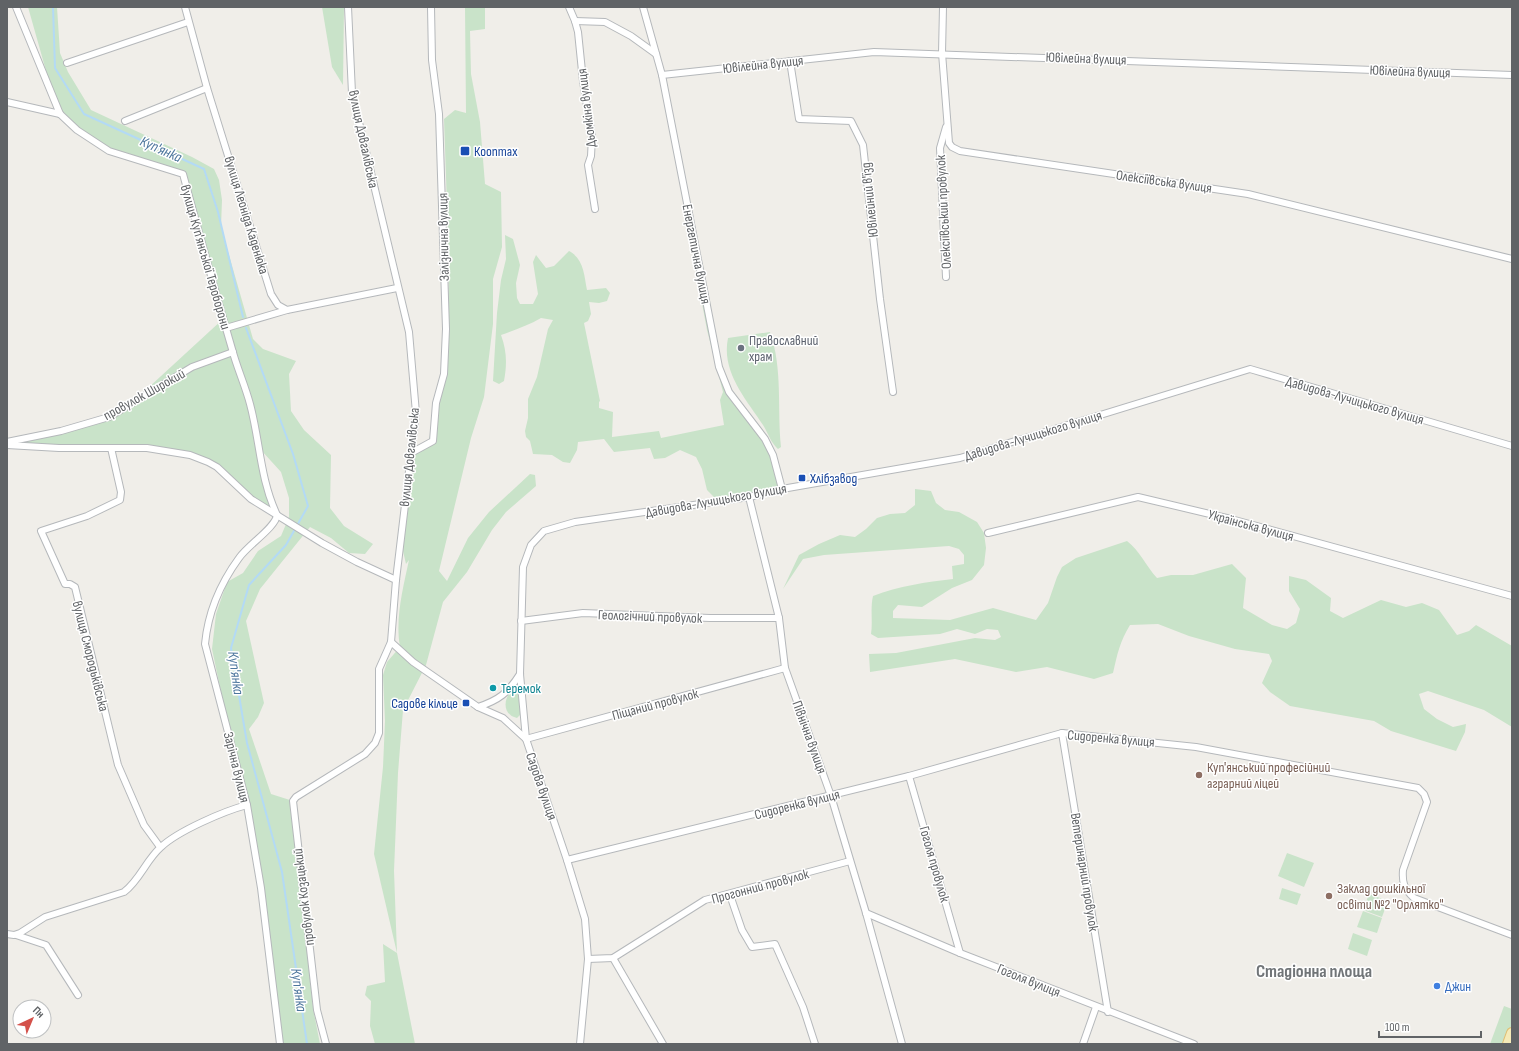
<svg xmlns="http://www.w3.org/2000/svg" width="1519" height="1051" font-family="'Sofia Sans Condensed',sans-serif">
<style>
.green{fill:#c9e3c9}
.lines{fill:none;stroke-linecap:round;stroke-linejoin:round}
.stream{stroke:#b3daf5;stroke-width:2}
.street-casing{stroke:#b5b8bb;stroke-width:8}
.primary-casing{stroke:#e0be71;stroke-width:12}
.street{stroke:#fff;stroke-width:6}
.primary{stroke:#f5eab8;stroke-width:10}
.transit-dot{fill:#1a4fb4;stroke:#fff;stroke-width:1.5}
.worship-dot{fill:#6b7280;stroke:#fff;stroke-width:1.5}
.culture-dot{fill:#0f9aa8;stroke:#fff;stroke-width:1.5}
.education-dot{fill:#8d6e63;stroke:#fff;stroke-width:1.5}
.shop-dot{fill:#3f7fe0;stroke:#fff;stroke-width:1.5}
.labels{text-anchor:middle;stroke-width:3;stroke-linejoin:round;paint-order:stroke}
.street-label{font-size:14px;fill:#606366;stroke:#fff}
.transit-label{font-size:14px;fill:#164399;stroke:#fff;text-anchor:start}
.worship-label{font-size:14px;fill:#5b616d;stroke:#fff;text-anchor:start}
.culture-label{font-size:14px;fill:#0d838f;stroke:#fff;text-anchor:start}
.education-label{font-size:14px;fill:#785e54;stroke:#fff;text-anchor:start}
.shop-label{font-size:14px;fill:#366cbe;stroke:#fff;text-anchor:start}
.water-label{font-size:15px;font-style:italic;fill:#4d769d;stroke:#fff}
.district-label{font-size:18px;font-weight:bold;fill:#717578;stroke:#fff}
</style>
<rect width="100%" height="100%" fill="#f0eee9"/>
<g class="green">
<polygon points="28,7 57,7 60,53 68,72 91,110 192,157 214,169 219,180 222,200 221,227 253,339 263,349 296,361 289,374 291,411 304,430 331,455 330,508 344,526 373,544 365,554 349,553 331,538 310,527 260,589 246,621 264,703 258,717 249,729 271,794 293,801 313,1008 320,1044 279,1044 257,863 212,649 216,614 227,582 243,573 258,551 281,536 289,517 289,498 281,472 261,450 262,471 277,515 251,499 217,467 166,450 7,444 105,418 125,407 148,388 223,319 183,174 120,154 91,139 60,114 54,99"/>
<polygon points="322,7 344,7 343,85 332,67"/>
<path d="M 465,7 L 485,7 L 485,29 L 470,31 L 471,74 L 480,122 L 485,184 L 501,192 L 502,247 L 493,279 L 493,324 L 484,397 L 471,438 L 439,571 L 447,581 L 468,538 L 489,512 L 530,474 L 535,475 L 536,486 L 506,512 L 492,530 L 467,572 L 443,602 L 426,665 L 403,710 L 398,773 L 394,871 L 397,953 L 415,1044 L 375,1044 L 370,1026 L 371,1001 L 365,995 L 367,986 L 385,982 L 383,944 L 397,953 L 374,854 L 383,767 L 385,721 L 383,675 L 387,662 L 400,647 C 395,619 403,588 409,560 L 406,564 L 403,551 L 413,455 L 427,448 L 447,365 L 449,264 L 444,119 L 455,110 L 466,113 Z"/>
<path d="M 505,235 L 513,239 L 520,265 L 516,283 L 517,298 L 520,304 L 533,304 L 538,294 L 533,262 L 536,255 L 546,268 L 554,266 L 569,251 C 584,259 584,275 587,290 L 606,288 L 610,293 L 607,301 L 599,303 L 589,302 L 591,314 L 588,321 L 584,323 L 600,401 L 599,402 L 599,408 L 613,412 L 612,437 L 659,431 L 661,438 L 724,425 L 720,400 L 723,392 L 707,330 L 699,287 L 728,392 L 764,438 L 782,489 L 719,502 L 707,490 L 702,469 L 696,457 L 680,450 L 665,458 L 654,459 L 650,448 L 614,452 L 604,439 L 578,442 L 577,450 L 570,463 L 563,462 L 552,455 L 533,454 L 530,441 L 526,437 L 525,431 L 528,418 L 528,399 L 537,377 L 548,329 L 553,320 L 541,318 C 529,325 515,330 501,335 C 507,351 507,365 504,381 L 499,384 L 493,381 L 497,313 L 501,280 L 506,259 Z"/>
<path d="M 770,332 C 783,369 777,409 781,447 L 778,449 C 771,443 768,433 763,425 C 746,399 721,372 728,338 Z"/>
<path d="M 915,489 L 931,491 L 936,503 L 945,510 L 959,512 L 977,522 L 984,533 L 986,548 L 984,565 L 972,580 L 952,588 L 922,607 L 898,605 L 893,611 L 893,618 L 950,620 L 993,608 L 1036,620 L 1048,603 L 1057,577 L 1062,567 L 1076,558 L 1127,541 C 1140,551 1146,566 1157,578 L 1171,575 L 1193,575 L 1232,564 L 1246,578 L 1243,608 L 1272,625 L 1287,629 L 1296,623 L 1300,609 L 1289,591 L 1289,576 L 1306,580 L 1331,598 L 1330,611 L 1343,618 L 1381,600 L 1406,607 L 1422,603 L 1439,610 L 1457,635 L 1469,631 L 1476,625 L 1512,646 L 1512,727 L 1484,710 L 1428,691 L 1419,694 L 1424,709 L 1437,719 L 1453,727 L 1466,724 L 1465,732 L 1456,751 L 1391,731 L 1374,721 L 1290,706 L 1270,692 L 1262,683 L 1272,661 L 1269,654 L 1235,649 L 1189,636 L 1158,624 L 1130,625 C 1120,641 1117,655 1113,673 L 1094,679 L 1047,667 L 1016,672 L 955,659 L 870,672 L 869,654 L 896,653 L 975,638 L 995,640 L 1001,637 L 998,630 L 987,629 L 975,634 L 957,629 L 940,634 L 878,638 L 871,634 C 873,621 870,609 873,596 C 899,586 926,582 953,579 L 952,566 L 964,564 L 964,555 L 959,549 L 949,546 L 824,555 L 803,559 L 783,589 L 799,555 L 819,544 L 840,535 L 855,537 L 866,529 L 877,518 L 890,514 L 905,513 L 915,505 Z"/>
<path d="M 519,687 L 521,714 L 517,718 C 500,715 503,691 519,687 Z"/>
<polygon points="1287,853 1314,863 1304,887 1278,876"/>
<polygon points="1282,888 1301,894 1297,905 1279,899"/>
<polygon points="1369,894 1388,901 1382,917 1363,910"/>
<polygon points="1363,911 1382,918 1377,933 1357,927"/>
<polygon points="1353,933 1372,940 1367,956 1348,949"/>
<polygon points="1504,1006 1512,1009 1512,1044 1490,1044"/>
</g>
<g class="lines">
<g class="stream">
<polyline points="53,7 55,68 84,114 204,169 218,212 243,317"/>
<polyline points="246,328 293,454 308,506 286,545 249,585 231,648 247,743 282,872 307,1044"/>
</g>
<g class="street-casing">
<g id="street">
<path d="M 16,7 L 60,114 L 77,130 L 109,151 L 183,174 C 199,233 215,291 232,349 C 237,368 245,385 250,404 C 260,441 260,479 277,515 C 276,527 248,545 239,558 C 220,584 208,612 205,644 L 247,805 L 261,888 L 280,1044"/>
<polyline points="185,7 207,88 271,294 278,305 287,310 397,288"/>
<polyline points="569,7 575,21 578,32 583,81 592,137 591,156 588,165 595,209"/>
<polyline points="643,7 662,75 719,367 729,392 765,439 773,455 782,489"/>
<polyline points="943,7 942,53 949,143 952,147 960,151 1248,194 1512,259"/>
<polyline points="575,21 605,22 631,36 656,54"/>
<polyline points="790,61 799,119 851,121 863,145 880,299 893,392"/>
<polyline points="67,63 188,22"/>
<polyline points="662,75 874,52 1512,75"/>
<polyline points="7,102 60,114"/>
<polyline points="125,121 207,88"/>
<polyline points="946,277 940,148 946,127"/>
<polyline points="226,328 287,310"/>
<polyline points="7,442 61,431 109,417 192,367 233,352"/>
<polyline points="7,445 59,448 147,448 190,455 208,462 217,467 251,499 322,543 357,562 396,580"/>
<polyline points="111,448 121,492 120,500 87,516 41,531 65,584 70,584 75,587 118,765 144,825 160,847"/>
<polyline points="411,453 433,441 436,403 444,374 446,329 439,114 432,60 431,7"/>
<polyline points="749,497 779,618 785,668 831,796 866,913 902,1044"/>
<polyline points="988,533 1138,497 1231,519 1512,596"/>
<polyline points="521,621 583,613 710,618 779,618"/>
<path d="M 391,642 L 413,662 L 478,707 C 499,700 508,693 520,674"/>
<polyline points="478,707 503,718 526,739 785,668"/>
<polyline points="1062,733 1108,1012"/>
<polyline points="909,776 960,953"/>
<path d="M 567,860 L 909,776 L 1062,733 L 1196,747 L 1418,788 L 1424,794 L 1427,802 L 1403,870 C 1402,883 1404,889 1414,898 L 1512,935"/>
<polyline points="730,895 742,930 752,947 775,944 803,1007 815,1044"/>
<polyline points="866,913 960,953 1194,1044"/>
<path d="M 7,934 L 14,935 L 20,933 L 45,917 L 124,892 C 140,880 146,860 161,847 C 178,831 224,811 247,805"/>
<polyline points="16,935 46,945 78,995"/>
<polyline points="613,958 663,1044"/>
<polyline points="588,959 613,958 705,900 850,861"/>
<polyline points="326,1044 317,1010 293,801 296,797 365,754 375,743 379,733 379,669 391,642 396,580 416,413 409,332 352,93 348,7"/>
<polyline points="580,1044 588,959 585,919 567,860 526,739 520,674 523,567 531,545 544,531 575,522 749,497 782,489 960,458 1250,369 1512,446"/>
<polyline points="1083,1044 1096,1007"/>
</g>
</g>
<g class="primary-casing">
<polyline id="primary" points="1508,1044 1512,1033"/>
</g>
<use href="#street" class="street"/>
<use href="#primary" class="primary"/>
</g>
<g class="transit-dot">
<rect x="460" y="146" width="10" height="10" rx="2"/>
<rect x="798" y="474" width="8" height="8" rx="2"/>
<rect x="462" y="699" width="8" height="8" rx="2"/>
</g>
<circle class="worship-dot" cx="741" cy="348" r="4"/>
<circle class="culture-dot" cx="493" cy="688" r="4"/>
<g class="education-dot">
<circle cx="1199" cy="775" r="4"/>
<circle cx="1329" cy="896" r="4"/>
</g>
<circle class="shop-dot" cx="1437" cy="986" r="4"/>
<g class="labels">
<g class="street-label">
<text transform="translate(1086 58) rotate(2)" y="5">Ювілейна вулиця</text>
<text transform="translate(763 64) rotate(-6)" y="5">Ювілейна вулиця</text>
<text transform="translate(1410 71) rotate(2)" y="5">Ювілейна вулиця</text>
<text transform="translate(586 108) rotate(-97)" y="5">Дьомкіна вулиця</text>
<text transform="translate(364 139) rotate(78)" y="5">вулиця Довгалівська</text>
<text transform="translate(1164 181) rotate(8)" y="5">Олексіївська вулиця</text>
<text transform="translate(869 200) rotate(-96)" y="5">Ювілейний в'їзд</text>
<text transform="translate(943 212) rotate(-93)" y="5">Олексіївський провулок</text>
<text transform="translate(247 215) rotate(73)" y="5">вулиця Леоніда Каденюка</text>
<text transform="translate(443 237) rotate(-91)" y="5">Залізнична вулиця</text>
<text transform="translate(697 254) rotate(79)" y="5">Енергетична вулиця</text>
<text transform="translate(206 257) rotate(74)" y="5">вулиця Куп'янської Тероборони</text>
<text transform="translate(144 394) rotate(-29)" y="5">провулок Широкий</text>
<text transform="translate(1355 400) rotate(16)" y="5">Давидова-Лучицького вулиця</text>
<text transform="translate(1033 435) rotate(-17)" y="5">Давидова-Лучицького вулиця</text>
<text transform="translate(409 457) rotate(-84)" y="5">вулиця Довгалівська</text>
<text transform="translate(716 500) rotate(-10)" y="5">Давидова-Лучицького вулиця</text>
<text transform="translate(1251 525) rotate(15)" y="5">Українська вулиця</text>
<text transform="translate(650 616) rotate(2)" y="5">Геологічний провулок</text>
<text transform="translate(91 656) rotate(76)" y="5">вулиця Смородьківська</text>
<text transform="translate(655 704) rotate(-15)" y="5">Піщаний провулок</text>
<text transform="translate(810 737) rotate(70)" y="5">Північна вулиця</text>
<text transform="translate(1111 738) rotate(5)" y="5">Сидоренка вулиця</text>
<text transform="translate(237 767) rotate(76)" y="5">Зарічна вулиця</text>
<text transform="translate(542 786) rotate(71)" y="5">Садова вулиця</text>
<text transform="translate(797 804) rotate(-14)" y="5">Сидоренка вулиця</text>
<text transform="translate(935 864) rotate(74)" y="5">Гоголя провулок</text>
<text transform="translate(1085 872) rotate(81)" y="5">Ветеринарний провулок</text>
<text transform="translate(760 886) rotate(-15)" y="5">Прогонний провулок</text>
<text transform="translate(303 897) rotate(-97)" y="5">провулок Козацький</text>
<text transform="translate(1029 980) rotate(22)" y="5">Гоголя вулиця</text>
</g>
<g class="transit-label">
<text x="474" y="156">Кооптах</text>
<text x="810" y="483">Хлібзавод</text>
<text x="458" y="708" text-anchor="end">Садове кільце</text>
</g>
<g class="worship-label">
<text x="749" y="345">Православний<tspan x="749" dy="16">храм</tspan></text>
</g>
<g class="culture-label">
<text x="501" y="693">Теремок</text>
</g>
<g class="education-label">
<text x="1207" y="772">Куп'янський професійний<tspan x="1207" dy="16">аграрний ліцей</tspan></text>
<text x="1337" y="893">Заклад дошкільної<tspan x="1337" dy="16">освіти №2 "Орлятко"</tspan></text>
</g>
<g class="shop-label">
<text x="1445" y="991">Джин</text>
</g>
<g class="water-label">
<text transform="translate(161 149) rotate(24)" y="5">Куп'янка</text>
<text transform="translate(236 673) rotate(82)" y="5">Куп'янка</text>
<text transform="translate(299 990) rotate(82)" y="5">Куп'янка</text>
</g>
<g class="district-label">
<text x="1314" y="977">Стадіонна площа</text>
</g>
</g>
<rect width="1519" height="1051" fill="none" stroke="#606366" stroke-width="16"/>
<g transform="translate(32 1019) rotate(44)"><circle r="19" fill="#ffffff" stroke="#bfc1c2"/>
<path d="M0-3L7 15L0 10L-7 15Z" fill="#d4514a"/>
<text y="-6" font-size="11" font-weight="bold" text-anchor="middle" fill="#606366">Пн</text>
</g>
<path d="M1379 1031v6h102v-6" fill="none" stroke="#606366" stroke-width="2"/>
<text x="1385" y="1031" font-size="12" fill="#606366" stroke="#ffffff" stroke-width="3" paint-order="stroke">100 m</text>
</svg>
